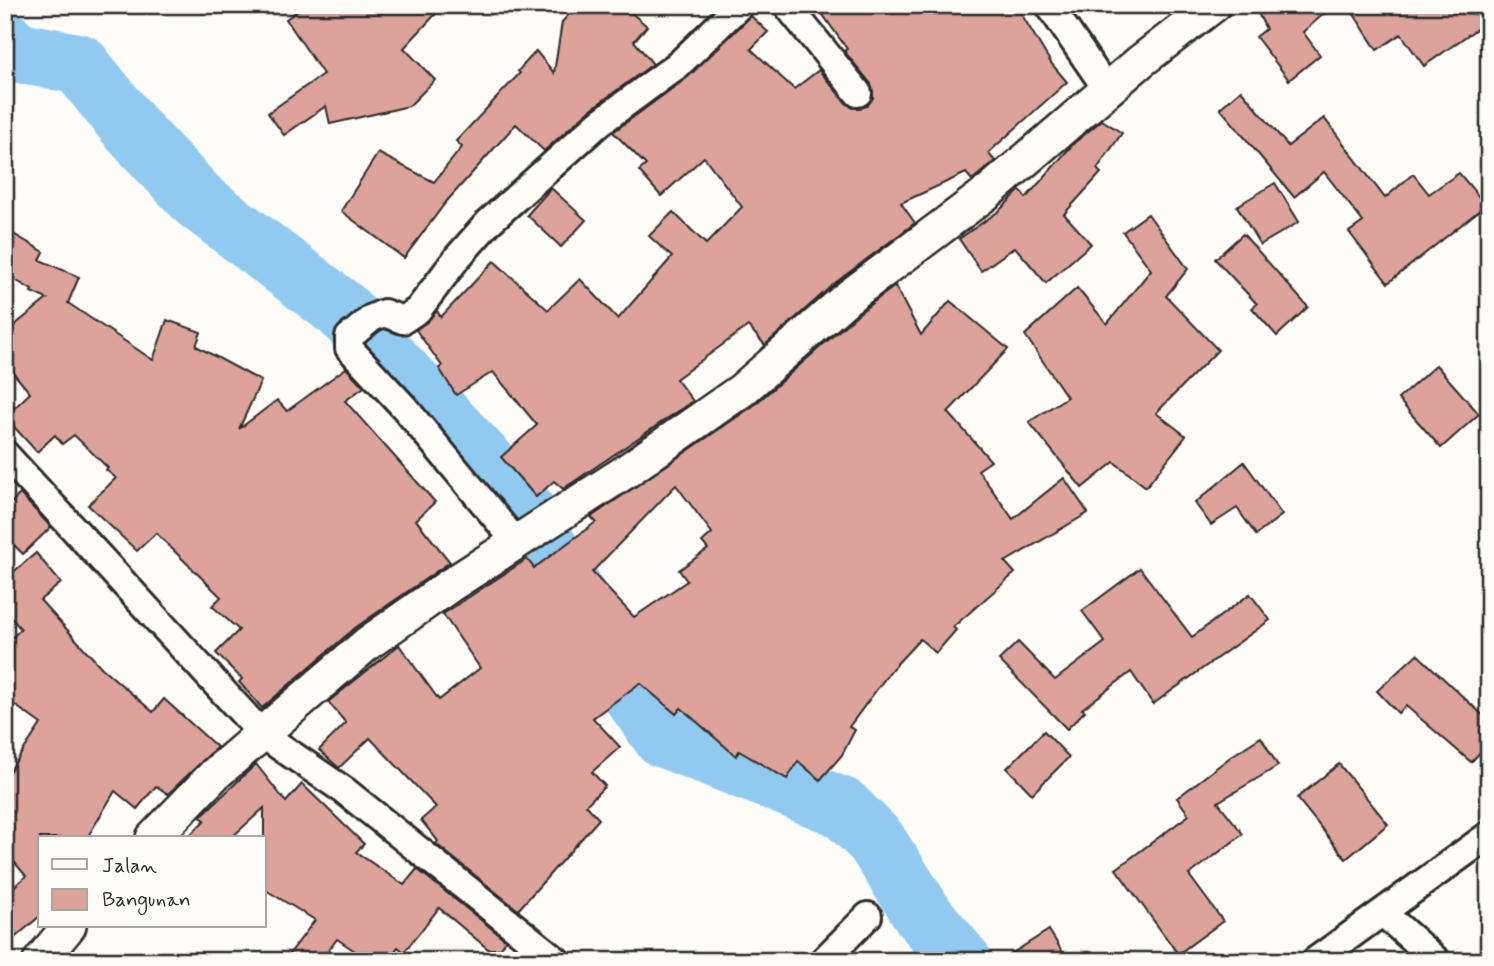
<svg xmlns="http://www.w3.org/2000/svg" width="1494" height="966" font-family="Mynerve,sans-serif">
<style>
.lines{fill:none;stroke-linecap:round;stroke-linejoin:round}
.river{stroke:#90caf0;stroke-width:61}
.building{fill:#dda39a;stroke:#2b2b2b;stroke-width:2;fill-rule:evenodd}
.minor-casing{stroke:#2b2b2b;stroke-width:32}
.tertiary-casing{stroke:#2b2b2b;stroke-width:38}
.minor{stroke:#fdfcf7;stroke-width:26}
.tertiary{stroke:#fdfcf7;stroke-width:33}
</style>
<rect width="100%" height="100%" fill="#fdfcf7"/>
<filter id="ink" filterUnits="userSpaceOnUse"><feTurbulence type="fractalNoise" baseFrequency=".0143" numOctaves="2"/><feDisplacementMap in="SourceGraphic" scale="14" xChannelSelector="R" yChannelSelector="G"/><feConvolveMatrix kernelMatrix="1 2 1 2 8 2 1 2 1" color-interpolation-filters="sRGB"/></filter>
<g filter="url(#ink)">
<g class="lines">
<polyline class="river" points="5,41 17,52 79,64 133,131 199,201 342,310 514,493 568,581 609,661 663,737 843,808 876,841 924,916 961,961"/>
</g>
<g class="building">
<polygon points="306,5 444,5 404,48 435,80 409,106 330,124 326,106 284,135 268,113 323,74 286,19"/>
<polygon points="577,5 622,5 647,26 634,41 653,64 590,110 544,151 516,124 446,202 404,258 341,211 378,153 434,182 462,147 456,141 520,73 518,71 536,51 554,73 562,22"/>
<polygon points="816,5 1016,5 1051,63 1067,82 988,153 995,161 972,180 966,173 901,203 915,223 835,283 765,345 748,326 676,379 693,401 563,489 554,481 536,497 501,457 537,425 493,372 456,395 439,368 442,366 416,330 437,311 441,317 494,261 548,310 580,279 618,319 672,257 649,236 673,212 706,244 742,207 704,157 661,196 639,171 646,165 613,132 688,77 751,16 768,32 751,49 794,89 819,70 846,103 853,108 867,106 873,98 871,84 844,51 847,49"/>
<polygon points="1254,5 1334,5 1303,32 1320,55 1289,80 1256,37 1266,29"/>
<polygon points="1348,5 1489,5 1489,20 1424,66 1401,34 1377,50"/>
<polygon points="1241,90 1288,146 1324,118 1385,198 1413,174 1429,194 1459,173 1486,205 1388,283 1349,232 1363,222 1324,172 1294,197 1220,108"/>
<polygon points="1102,120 1122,133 1097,169 1101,173 1064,214 1091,244 1046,283 1015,247 981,271 959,239 999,211 1020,190 1026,198 1074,143"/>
<polygon points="1275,183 1299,222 1260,245 1237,206"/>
<polygon points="551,188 586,220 561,247 527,215"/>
<polygon points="1148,214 1188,269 1166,296 1218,350 1156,413 1186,436 1146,487 1114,462 1082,488 1029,422 1067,397 1025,335 1077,288 1107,324 1151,270 1123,232"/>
<polygon points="5,229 44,252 40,260 79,277 68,303 153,360 167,320 201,332 196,346 261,381 239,429 277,400 287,411 346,368 364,387 345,401 435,502 416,520 450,562 355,628 262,708 239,682 242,679 216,653 239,630 212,606 221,597 156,533 137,551 88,505 116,478 106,470 108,468 74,435 62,444 55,435 37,452 5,417 30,393 5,363 5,333 47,299 31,292 32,290 5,274"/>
<polygon points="1243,234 1308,307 1277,336 1252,308 1257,304 1215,259"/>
<path d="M 895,286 L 921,335 L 950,301 L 1008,349 L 948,412 L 991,461 L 978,470 L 1013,519 L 1064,478 L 1088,513 L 1005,562 L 1015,573 L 953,627 L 956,630 L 936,653 L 920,639 L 892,669 L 849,727 L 855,730 L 842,755 L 820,780 L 798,761 L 787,779 L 739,751 L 736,756 L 681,708 L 676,714 L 640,683 L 593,718 L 620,747 L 592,772 L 605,786 L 586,805 L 599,819 L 518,910 L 436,844 L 438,841 L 421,820 L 436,807 L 370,738 L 339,768 L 319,750 L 346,723 L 328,702 L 399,645 L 439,700 L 480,668 L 443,614 L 527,559 L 534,568 L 596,522 L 591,517 L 753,406 L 859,313 ZM 676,485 L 712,533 L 702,542 L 708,549 L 679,570 L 687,581 L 634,617 L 592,572 Z"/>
<polygon points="1436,365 1479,414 1441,448 1398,399"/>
<polygon points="1244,462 1282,515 1256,535 1237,508 1211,525 1195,503"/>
<polygon points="20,494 51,527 23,554 5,536 5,509"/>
<polygon points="36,553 61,583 40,600 102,668 153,712 164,699 217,747 168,794 156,786 137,809 115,791 87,838 40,838 40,916 5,946 5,895 26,876 5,851 5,778 41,724 5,698 5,644 21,629 5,611 5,579"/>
<polygon points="1140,568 1192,637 1250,594 1270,620 1153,704 1131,672 1082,709 1085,711 1067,729 999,660 1018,642 1055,680 1105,642 1082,611"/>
<polygon points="1417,654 1489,721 1489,743 1471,762 1406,706 1398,713 1377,691"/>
<polygon points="1044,731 1069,757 1032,794 1007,768"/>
<polygon points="1261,737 1278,766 1218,802 1243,834 1189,875 1223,921 1178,954 1116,869 1189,815 1177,798 1233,755"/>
<polygon points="256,764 286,802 302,784 364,844 356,852 404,885 417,869 506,940 500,949 488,949 439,908 404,952 398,947 387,961 370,961 337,939 321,961 284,961 315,920 264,889 264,808 231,838 187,838 205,820 200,817"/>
<polygon points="1339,764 1388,824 1346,859 1297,798"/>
<polygon points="1049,930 1068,961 1000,961"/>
</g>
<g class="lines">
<g class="minor-casing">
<g id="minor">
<polyline points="787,5 858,93"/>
<polyline points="1049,5 1108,91"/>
<polyline points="5,454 263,735 345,791 557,961"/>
<polyline points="517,543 404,407 349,348 349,337 372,318 384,313 403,320 418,310 457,258 489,222 599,123 679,64 740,5"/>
<polyline points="1383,913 1437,961"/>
<polyline points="823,961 868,916"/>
<polyline points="1315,961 1489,835"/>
</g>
</g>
<g class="tertiary-casing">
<g id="tertiary">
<polyline points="153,838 215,774 368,643 449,586 625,472 742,390 847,298 988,192 1141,61 1214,5"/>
<polyline points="40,961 69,926"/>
</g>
</g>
<use href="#minor" class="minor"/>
<use href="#tertiary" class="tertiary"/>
</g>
</g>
<rect width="1494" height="966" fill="none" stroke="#fdfcf7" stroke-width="28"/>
<rect x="14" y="14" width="1466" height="938" fill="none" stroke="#2b2b2b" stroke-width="2.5" filter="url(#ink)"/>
<rect x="38" y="836" width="228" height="91" fill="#fdfcf7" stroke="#a9a8a5" stroke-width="2"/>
<rect x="52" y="859" width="35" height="10" fill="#fdfcf7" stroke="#a9a8a5" stroke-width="2"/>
<text x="102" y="872" font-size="21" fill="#2b2b2b">Jalan</text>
<rect x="52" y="889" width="35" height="21" fill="#dda39a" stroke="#a9a8a5" stroke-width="2"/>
<text x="102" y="906" font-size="21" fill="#2b2b2b">Bangunan</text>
</svg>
